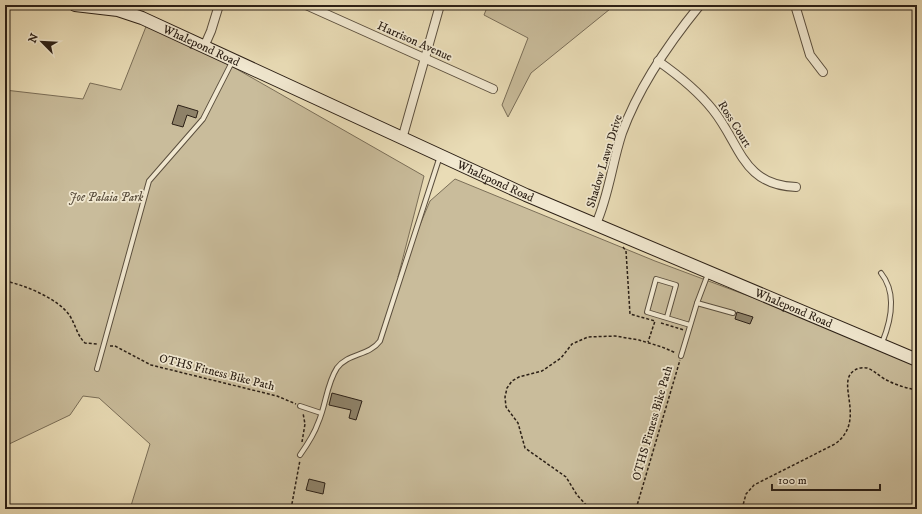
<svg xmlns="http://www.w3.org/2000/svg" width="922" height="514" font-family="'IM FELL DW Pica',serif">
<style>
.green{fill:#c9bc9b;stroke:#7a6e58}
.building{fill:#8e8269;stroke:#2c2016}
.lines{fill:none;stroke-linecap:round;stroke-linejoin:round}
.lane-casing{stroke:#5b4f3e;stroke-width:6}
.street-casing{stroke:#5b4f3e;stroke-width:10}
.secondary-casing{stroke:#2c2016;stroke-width:14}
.path{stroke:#2c2016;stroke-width:1.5;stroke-dasharray:3 2;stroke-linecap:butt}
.lane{stroke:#f1e8d0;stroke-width:4}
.street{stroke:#f1e8d0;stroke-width:8}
.secondary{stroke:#f1e8d0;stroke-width:12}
.labels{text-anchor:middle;stroke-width:3.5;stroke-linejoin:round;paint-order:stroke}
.street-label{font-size:12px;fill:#2c2016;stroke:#f1e8d0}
.park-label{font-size:12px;font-style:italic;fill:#5b4f3e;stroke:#f1e8d0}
</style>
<rect width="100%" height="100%" fill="#e9dcb6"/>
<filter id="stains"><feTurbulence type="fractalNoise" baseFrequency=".005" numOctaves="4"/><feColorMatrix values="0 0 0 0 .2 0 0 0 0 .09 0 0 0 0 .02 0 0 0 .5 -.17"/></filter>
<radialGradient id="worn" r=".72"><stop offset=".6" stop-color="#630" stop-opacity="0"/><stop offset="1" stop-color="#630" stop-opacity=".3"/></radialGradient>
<g class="green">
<polygon points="488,5 615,5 531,73 508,117 502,105 528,38 484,15"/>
<polygon points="149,19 424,176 398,277 430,201 455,179 655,261 917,359 917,509 130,509 150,444 99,398 83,396 70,415 5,446 5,90 83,99 90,83 121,90"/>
</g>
<g class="building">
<polygon points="178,105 198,111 196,118 187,115 183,127 172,124"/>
<polygon points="737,312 753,317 750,324 735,319"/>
<polygon points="332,393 362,401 356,420 349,418 351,410 329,405"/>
<polygon points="309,479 325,483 323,494 306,490"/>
</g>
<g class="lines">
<g class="lane-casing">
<g id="lane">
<path d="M 881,273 C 897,293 891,321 882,343"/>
<polyline points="697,303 733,313"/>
<polyline points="667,317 676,285 656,279 647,312 690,325"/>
<polyline points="681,356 697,303 708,274"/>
<polyline points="97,369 149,181 203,119 232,62"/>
<polyline points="300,406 321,413"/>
<path d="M 300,455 C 307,445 314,435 318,423 C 326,406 326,385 337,368 C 348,353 369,356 380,341 L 440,156"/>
</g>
</g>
<g class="street-casing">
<g id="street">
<polyline points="306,5 493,89"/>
<polyline points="795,5 810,55 823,72"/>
<polyline points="204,47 211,31 219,5"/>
<path d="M 658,61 C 678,75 698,91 713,110 C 741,145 742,185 796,187"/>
<polyline points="402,139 440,5"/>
<path d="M 596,224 C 609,195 612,163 622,133 C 639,86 669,43 700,5"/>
</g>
</g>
<g class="secondary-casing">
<g id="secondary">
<path id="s1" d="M 75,5 L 118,10 L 142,18 L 526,195 L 917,360"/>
</g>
</g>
<g class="path">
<polyline points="623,247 626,251 630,314 655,321 648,342"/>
<path d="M 5,281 C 25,285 59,299 70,316 C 76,326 77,335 85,343 L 98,344"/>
<polyline points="661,323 684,330"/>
<polyline points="110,346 115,346 151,365 277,396 296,404"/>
<polyline points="5,398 10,399"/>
<polyline points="302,442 305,424 303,413"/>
<polyline points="291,509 300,460"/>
<polyline points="590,509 577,495 566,477 525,448 518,423 506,407 505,397 507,388 512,381 519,377 542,371 561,358 572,344 588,337 615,336 639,340 662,347 676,353"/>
<polyline points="636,509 680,360"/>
<path d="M 742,509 L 746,494 L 754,485 L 835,444 C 868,420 834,382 855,370 C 858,368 863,367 867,368 C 873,370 877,374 883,378 C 893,384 905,388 917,390"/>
<polyline points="915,509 917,484"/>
</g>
<use href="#lane" class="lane"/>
<use href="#street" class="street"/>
<use href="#secondary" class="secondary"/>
</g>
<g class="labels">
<g class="street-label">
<text transform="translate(415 41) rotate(24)" y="4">Harrison Avenue</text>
<text dy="4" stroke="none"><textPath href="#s1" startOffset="134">Whalepond Road</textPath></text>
<text transform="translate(735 124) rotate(58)" y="4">Ross Court</text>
<text transform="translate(604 161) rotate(-73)" y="4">Shadow Lawn Drive</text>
<text dy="4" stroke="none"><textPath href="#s1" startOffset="458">Whalepond Road</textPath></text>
<text dy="4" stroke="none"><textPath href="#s1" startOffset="782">Whalepond Road</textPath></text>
<text transform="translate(217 372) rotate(14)" y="4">OTHS Fitness Bike Path</text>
<text transform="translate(652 423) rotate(-74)" y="4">OTHS Fitness Bike Path</text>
</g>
<g class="park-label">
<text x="106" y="201">Joe Palaia Park</text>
</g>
</g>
<rect width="922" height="514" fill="none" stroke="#e9dcb6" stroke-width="20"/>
<rect x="6" y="6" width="910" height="502" fill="none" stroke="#2c2016" stroke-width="2"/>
<rect x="10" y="10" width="902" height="494" fill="none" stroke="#2c2016"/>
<g transform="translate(42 42) rotate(294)" stroke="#f1e8d0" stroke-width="3" paint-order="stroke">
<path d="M0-3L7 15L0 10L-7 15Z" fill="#2c2016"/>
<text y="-6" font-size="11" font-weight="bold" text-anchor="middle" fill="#2c2016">N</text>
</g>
<path d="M772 484v6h108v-6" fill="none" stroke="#2c2016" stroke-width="2"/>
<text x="778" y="484" font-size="12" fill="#2c2016" stroke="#f1e8d0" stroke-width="3" paint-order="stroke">100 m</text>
<rect width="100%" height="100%" filter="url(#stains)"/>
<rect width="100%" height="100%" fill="url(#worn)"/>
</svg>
